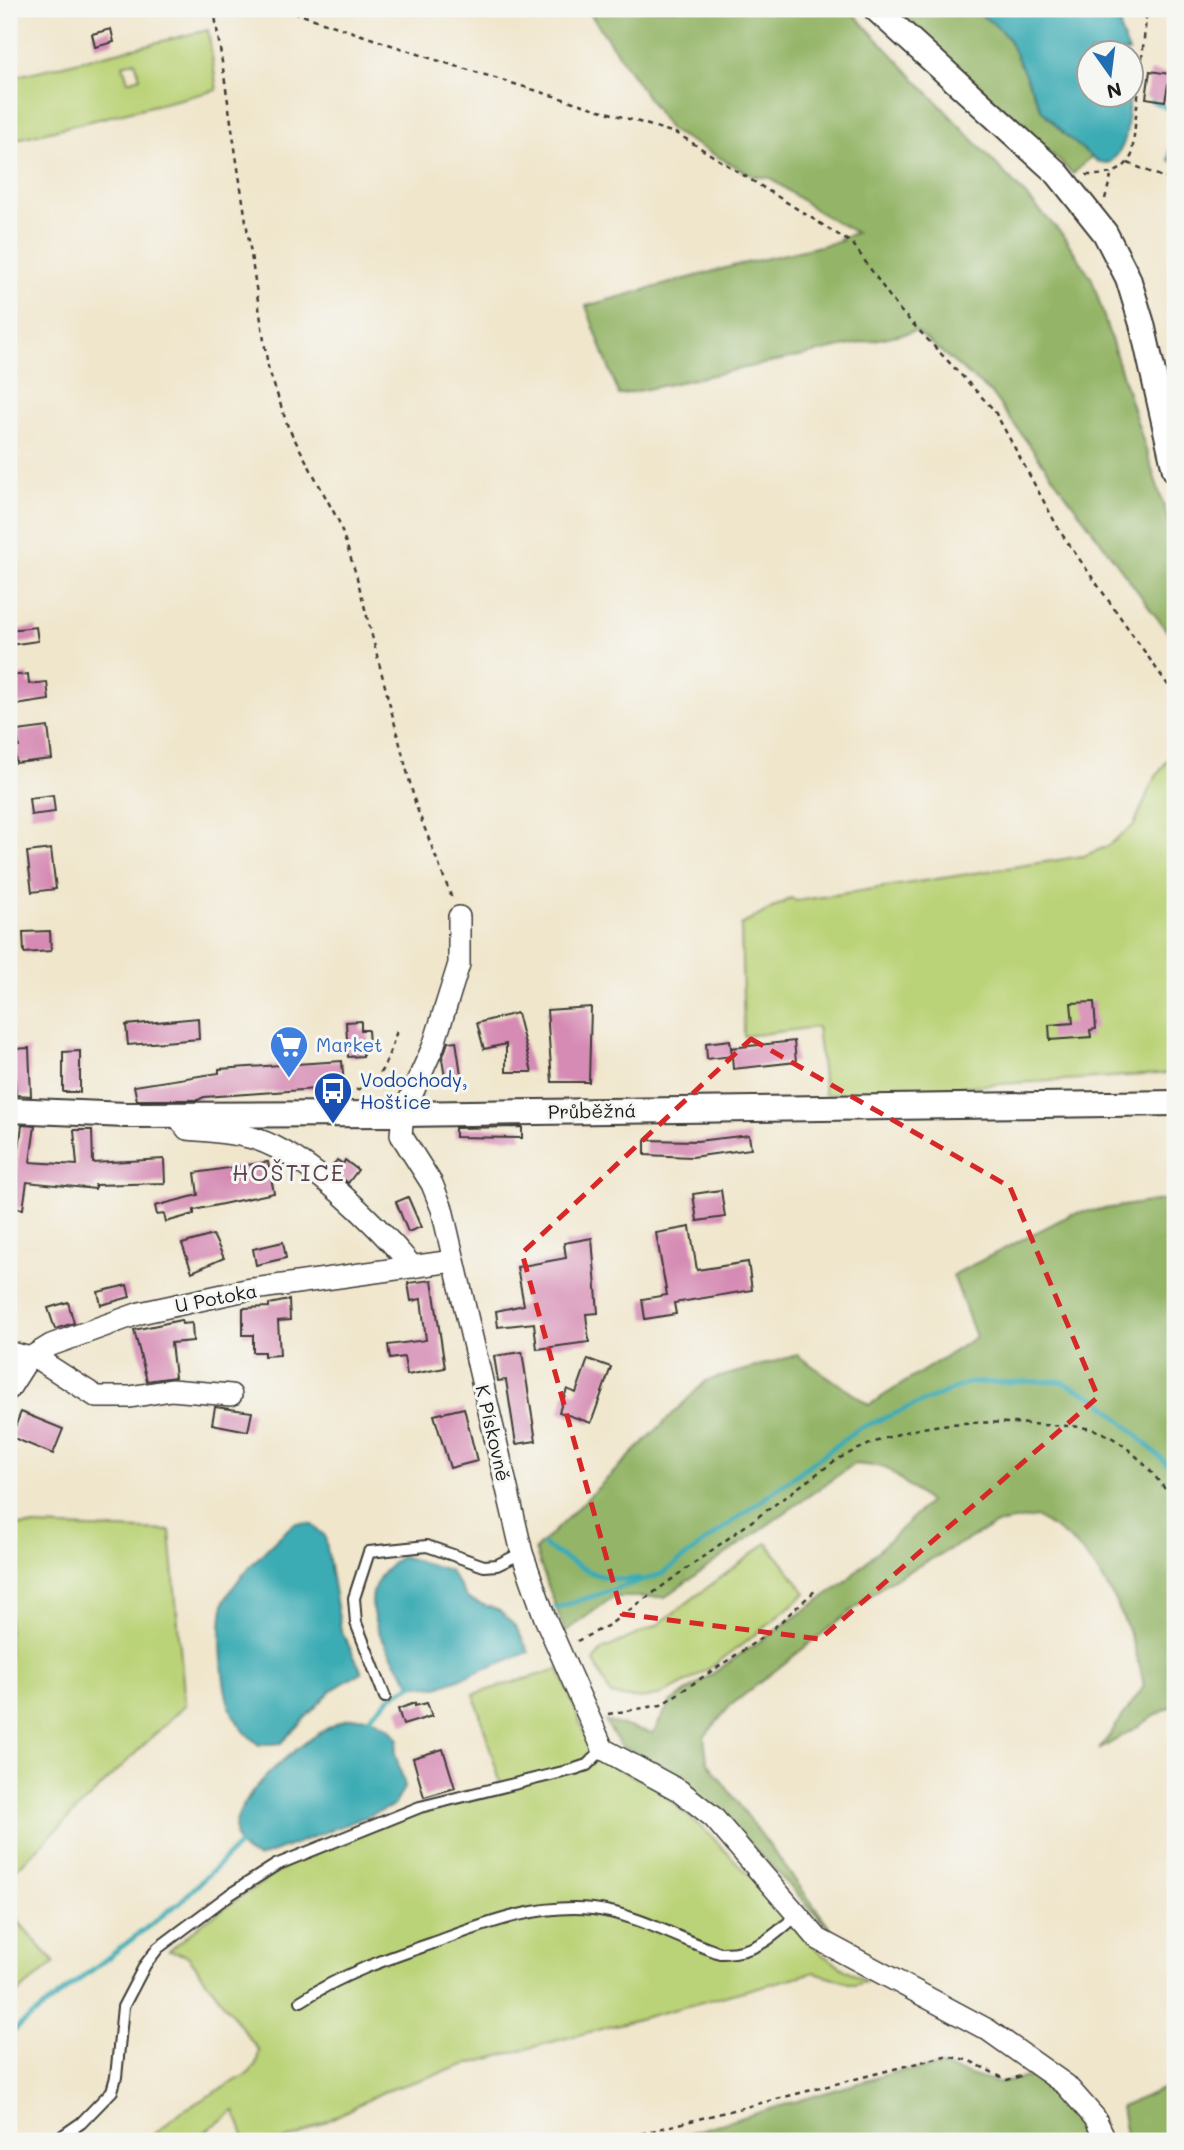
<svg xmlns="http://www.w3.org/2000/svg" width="1184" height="2150" font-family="Mali,sans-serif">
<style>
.green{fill:#bbd378;stroke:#6c784a;stroke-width:2;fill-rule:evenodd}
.forest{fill:#94b568;stroke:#586842;stroke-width:2}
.water{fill:#3aabb4;stroke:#2b6468;stroke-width:2}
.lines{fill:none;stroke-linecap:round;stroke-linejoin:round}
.stream{stroke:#3aabb4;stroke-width:5}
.building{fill:#d68bb4}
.service-casing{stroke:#3c3a36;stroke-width:14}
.minor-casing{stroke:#3c3a36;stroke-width:24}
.tertiary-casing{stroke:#3c3a36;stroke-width:28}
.path{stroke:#3c3a36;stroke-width:2.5;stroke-dasharray:5 5;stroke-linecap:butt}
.service{stroke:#fff;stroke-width:10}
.minor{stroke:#fff;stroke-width:21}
.tertiary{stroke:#fff;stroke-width:24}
.marked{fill:none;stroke:#d62828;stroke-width:5;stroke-dasharray:14 9;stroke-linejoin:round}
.labels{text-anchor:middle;stroke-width:6;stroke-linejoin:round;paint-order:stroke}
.shop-label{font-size:19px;fill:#366cbe;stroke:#f6f6f2;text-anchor:start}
.transit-label{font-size:19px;fill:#164399;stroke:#f6f6f2;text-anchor:start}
.street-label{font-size:19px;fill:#1c1c1c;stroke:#f6f6f2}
.quarter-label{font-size:23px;letter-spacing:2px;fill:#5d4351;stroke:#f6f6f2}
</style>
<rect width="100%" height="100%" fill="#f6f6f2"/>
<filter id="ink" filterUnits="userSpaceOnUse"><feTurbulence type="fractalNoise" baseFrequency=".0143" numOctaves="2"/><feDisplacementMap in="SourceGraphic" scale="14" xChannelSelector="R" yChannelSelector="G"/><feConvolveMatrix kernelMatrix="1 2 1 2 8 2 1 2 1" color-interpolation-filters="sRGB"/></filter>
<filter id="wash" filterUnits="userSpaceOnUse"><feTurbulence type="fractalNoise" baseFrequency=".00686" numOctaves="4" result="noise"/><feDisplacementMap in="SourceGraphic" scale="28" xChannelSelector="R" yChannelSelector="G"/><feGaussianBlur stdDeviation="1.57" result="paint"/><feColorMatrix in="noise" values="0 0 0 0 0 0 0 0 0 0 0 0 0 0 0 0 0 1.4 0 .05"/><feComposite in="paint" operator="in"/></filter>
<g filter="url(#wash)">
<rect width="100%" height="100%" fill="#f0e6cc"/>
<g class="green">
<path d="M 208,30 L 217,90 L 9,141 L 9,78 ZM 135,61 L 140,77 L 128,81 L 123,65 Z"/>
<polygon points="1175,754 1175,1073 825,1095 817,1027 744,1036 741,925 791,898 796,901 1083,856 1106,847 1134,825 1152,783 1170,756"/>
<polygon points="9,1525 170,1531 185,1705 9,1876"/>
<path d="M 767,1543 L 806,1593 C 773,1621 688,1692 647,1698 C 635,1700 622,1697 610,1694 L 594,1661 L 602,1650 L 656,1626 Z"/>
<polygon points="559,1669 593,1755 579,1763 599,1759 653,1786 709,1834 754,1880 782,1916 823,1955 866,1982 855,1985 815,1972 462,2066 383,2092 298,2136 280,2141 246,2141 235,2111 191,2141 146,2141 182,2111 249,2073 256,2065 259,2051 188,1956 169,1951 205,1921 288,1865 376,1827 501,1785 474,1694"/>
<polygon points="9,1911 55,1963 9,2000"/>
</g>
<g class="forest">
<polygon points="587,9 849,9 1063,235 1092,279 1175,542 1175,642 991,393 916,331 619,395 586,306 733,266 842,241 839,238 856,233 817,211 770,178 753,176 670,130"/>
<polygon points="896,9 971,9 994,24 1008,38 1042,111 1092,156 1073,174"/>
<path d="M 1175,1198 L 1175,1704 L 1099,1750 L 1144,1686 C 1135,1635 1108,1573 1068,1538 C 1059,1530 1046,1524 1036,1517 L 997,1524 L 888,1582 L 730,1706 L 704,1737 L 707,1761 L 834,1933 L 752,1846 L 670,1772 L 620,1745 L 605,1721 L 653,1733 L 670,1703 L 844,1583 L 929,1502 L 885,1467 L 854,1464 L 665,1597 L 613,1597 L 565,1632 L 535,1550 L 706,1381 L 797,1355 L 869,1405 L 976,1337 L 953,1275 L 1072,1214 Z"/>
<polygon points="944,2067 996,2083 1034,2076 1085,2126 1091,2141 662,2141 899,2071"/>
<polygon points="1175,2083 1175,2141 1127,2141 1121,2107"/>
</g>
<g class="water">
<path d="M 971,9 L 1118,9 L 1121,32 L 1129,52 L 1090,52 L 1090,94 L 1129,95 C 1127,120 1131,146 1109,163 L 1098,162 L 1065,135 L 1042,111 L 1008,38 L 994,24 Z"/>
<polygon points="1175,88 1175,163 1169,160"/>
<path d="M 295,1523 L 311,1524 L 325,1536 L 341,1630 L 362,1672 L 332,1690 L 281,1743 L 259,1745 C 245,1734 233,1719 228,1701 C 222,1680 218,1626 224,1604 C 230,1583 278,1537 295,1523 Z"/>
<path d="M 401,1556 L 449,1570 L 468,1599 L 500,1611 L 516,1627 L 529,1652 L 438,1687 L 412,1685 C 393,1658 358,1614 378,1580 C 383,1571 394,1563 401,1556 Z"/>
<path d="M 370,1717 L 390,1729 L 398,1739 L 395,1753 L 405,1786 L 394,1806 L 258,1858 C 183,1829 313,1728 348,1719 C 355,1717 363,1717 370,1717 Z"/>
</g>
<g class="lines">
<g class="stream">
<polyline points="1152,101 1175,112"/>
<path d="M 543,1545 C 574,1563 602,1586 639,1578"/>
<polyline points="556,1608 662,1574 858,1429 968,1383 1060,1381 1098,1399 1175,1471"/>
<polyline points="366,1721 392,1696 416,1683"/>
<polyline points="9,2034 180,1902 244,1840"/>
</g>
</g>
<g id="blocks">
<g class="building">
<polygon points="111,29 114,42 95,47 92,34"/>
<polygon points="1150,71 1170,74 1165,101 1146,98"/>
<polygon points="36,627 38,641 9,645 9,630"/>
<polygon points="28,674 29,684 47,682 49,700 9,706 9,676"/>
<polygon points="48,727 52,759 16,763 14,748 19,747 17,731"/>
<polygon points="53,795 55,812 31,815 29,798"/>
<polygon points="51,849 56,889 32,892 27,852"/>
<polygon points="50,931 51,951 24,953 23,932"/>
<polygon points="1094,1002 1096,1029 1090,1030 1091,1037 1050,1040 1049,1025 1073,1023 1071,1003"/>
<polygon points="591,1007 589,1082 552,1082 547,1010"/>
<polygon points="517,1013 532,1072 506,1072 506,1044 484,1049 477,1023"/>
<polygon points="198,1018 199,1039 128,1045 126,1025"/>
<polygon points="361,1021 361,1030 368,1030 369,1045 363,1045 363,1056 348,1057 346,1022"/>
<polygon points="730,1040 732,1054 731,1048 794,1041 796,1062 733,1069 732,1056 707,1059 706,1043"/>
<polygon points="456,1041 462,1081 446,1084 442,1059 448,1042"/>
<polygon points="29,1048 31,1096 16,1095 13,1049"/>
<polygon points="80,1051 80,1092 63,1092 63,1052"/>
<polygon points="342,1061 344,1087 204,1097 198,1100 137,1100 134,1086 219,1073 219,1069"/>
<polygon points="22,1125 35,1126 30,1162 77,1165 74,1130 92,1130 93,1163 164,1159 165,1183 95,1185 95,1189 27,1182 23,1209 11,1207 14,1190 9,1189 9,1172 16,1173"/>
<polygon points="522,1127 522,1138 455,1137 455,1128"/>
<polygon points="749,1135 751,1149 692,1157 645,1155 645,1140 697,1141"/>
<polygon points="337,1160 343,1164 345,1160 358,1170 348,1183 331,1168"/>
<polygon points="268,1162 274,1193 194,1210 194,1214 166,1222 164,1214 157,1215 155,1206 198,1195 195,1173"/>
<polygon points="721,1190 725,1217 697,1221 693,1194"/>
<polygon points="408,1197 421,1227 408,1232 396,1202"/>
<polygon points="690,1227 697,1270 748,1262 752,1290 674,1303 676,1314 645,1319 642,1299 667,1295 656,1233"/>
<polygon points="213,1235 224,1258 192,1272 182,1244"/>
<polygon points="592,1238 598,1313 586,1314 589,1342 537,1349 534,1323 498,1327 496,1311 524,1305 517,1267 566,1258 564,1243"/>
<polygon points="283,1242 286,1258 256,1265 253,1249"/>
<polygon points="432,1280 445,1368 407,1375 404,1357 390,1359 388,1345 426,1340 421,1299 411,1301 408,1283"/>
<polygon points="127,1285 130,1297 101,1305 98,1292"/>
<polygon points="289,1300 290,1320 278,1321 280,1355 264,1356 264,1352 253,1352 253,1335 243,1335 243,1308 269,1307 269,1304"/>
<polygon points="68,1302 74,1323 55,1329 48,1308"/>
<polygon points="181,1320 182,1324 192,1323 193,1341 171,1343 175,1377 147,1381 134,1330"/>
<polygon points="522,1352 536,1441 516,1444 506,1380 498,1381 494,1356"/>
<polygon points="588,1359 611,1367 591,1423 559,1412 567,1389 576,1393"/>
<polygon points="215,1407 252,1412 248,1431 212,1424"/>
<polygon points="464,1408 477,1461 450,1468 434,1415"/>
<polygon points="21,1412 63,1429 53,1454 11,1437"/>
<polygon points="415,1703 415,1706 427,1703 432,1716 403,1725 398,1709"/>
<polygon points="443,1749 455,1788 424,1797 413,1758"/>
</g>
</g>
</g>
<g filter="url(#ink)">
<use href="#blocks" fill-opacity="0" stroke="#3c3a36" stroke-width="2"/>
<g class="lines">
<g class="service-casing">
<g id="service">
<polyline points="9,867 10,878"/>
<polyline points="385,1697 356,1623 354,1598 369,1552 427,1546 484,1566 497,1565 522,1553"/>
<path d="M 301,2001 C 342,1974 386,1959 433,1943 C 485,1924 537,1903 593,1909 C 637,1914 678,1939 720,1953 C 754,1954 772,1938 797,1915"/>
<polyline points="55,2141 81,2123 112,2091 116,2077 123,2007 145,1965 158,1948 229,1895 276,1865 420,1807 575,1769 587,1765 603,1749"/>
</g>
</g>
<g class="minor-casing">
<g id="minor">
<polyline points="459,917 459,964 433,1047 403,1114 401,1135 432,1184 442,1209 522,1553 545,1618 603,1749 680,1791 713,1817 818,1939 988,2030 1066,2085 1095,2118 1106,2141"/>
<path d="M 176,1114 L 187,1129 C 209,1131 234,1132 256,1139 C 310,1157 376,1224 413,1267"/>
<polyline points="9,1352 41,1361 97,1397 130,1397 171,1390 231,1395"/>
<polyline points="9,1389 28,1359 51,1345 140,1313 246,1290 453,1261"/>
</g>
</g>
<g class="tertiary-casing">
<g id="tertiary">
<polyline points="876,9 1058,174 1105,233 1128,278 1142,324 1175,470"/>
<polyline points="9,1110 126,1115 403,1114 1175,1103"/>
</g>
</g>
<g class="path">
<polyline points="214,9 268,367 288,427 339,522 356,574 416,806 453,901"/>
<polyline points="284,9 433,59 678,134 853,244 897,307 994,410 1061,533 1175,695"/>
<polyline points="1128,163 1175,182"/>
<path d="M 1086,175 C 1106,175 1122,175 1132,155 L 1147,9"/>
<polyline points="1105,199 1111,176"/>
<path d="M 346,1092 C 383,1087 386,1061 397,1031"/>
<path d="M 577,1641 L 609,1625 L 836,1460 C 910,1421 962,1419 1044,1425 C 1063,1426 1086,1425 1103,1433 C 1133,1447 1157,1477 1175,1503"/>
<polyline points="608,1714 661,1705 766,1635 818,1588"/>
<polyline points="612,2141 945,2056 968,2060 1007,2080 1021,2076"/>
</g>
<use href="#service" class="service"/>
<use href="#minor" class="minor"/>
<use href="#tertiary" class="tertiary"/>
</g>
</g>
<path class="marked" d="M 751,1039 L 1010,1187 L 1098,1397 L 820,1639 L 622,1614 L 522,1253 Z"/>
<defs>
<g id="supermarket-pin" transform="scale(2.0125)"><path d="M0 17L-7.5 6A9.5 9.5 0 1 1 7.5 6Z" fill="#3f7fe0" stroke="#f6f6f2"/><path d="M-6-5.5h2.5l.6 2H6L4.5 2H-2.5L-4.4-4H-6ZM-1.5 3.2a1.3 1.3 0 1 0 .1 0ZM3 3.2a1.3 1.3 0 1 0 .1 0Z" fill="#fff"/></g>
<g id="bus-pin" transform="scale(2.0125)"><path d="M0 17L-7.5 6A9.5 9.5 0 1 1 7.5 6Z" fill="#1a4fb4" stroke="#f6f6f2"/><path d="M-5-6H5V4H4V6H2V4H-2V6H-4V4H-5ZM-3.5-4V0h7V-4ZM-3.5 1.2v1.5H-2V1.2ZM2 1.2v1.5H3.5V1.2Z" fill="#fff"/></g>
</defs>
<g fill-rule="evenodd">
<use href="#supermarket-pin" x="289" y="1045"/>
<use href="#bus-pin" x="333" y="1091"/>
</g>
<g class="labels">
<g class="shop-label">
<text x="316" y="1052">Market</text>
</g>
<g class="transit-label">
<text x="360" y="1087">Vodochody,<tspan x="360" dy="22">Hoštice</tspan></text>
</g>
<g class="street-label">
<text transform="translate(592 1111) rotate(-1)" y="7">Průběžná</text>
<text transform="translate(216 1298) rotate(-11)" y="7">U Potoka</text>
<text transform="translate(493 1433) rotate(77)" y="7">K Pískovně</text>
</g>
<g class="quarter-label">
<text x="289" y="1181">HOŠTICE</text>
</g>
</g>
<rect width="1184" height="2150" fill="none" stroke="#f6f6f2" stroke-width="35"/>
<g transform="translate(1110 74) rotate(166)"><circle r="33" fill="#f6f6f2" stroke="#9f9f9c" stroke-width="2"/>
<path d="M0-5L12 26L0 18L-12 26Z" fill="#1f6fb2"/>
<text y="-10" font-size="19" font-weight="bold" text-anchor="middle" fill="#1c1c1c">N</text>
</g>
</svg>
